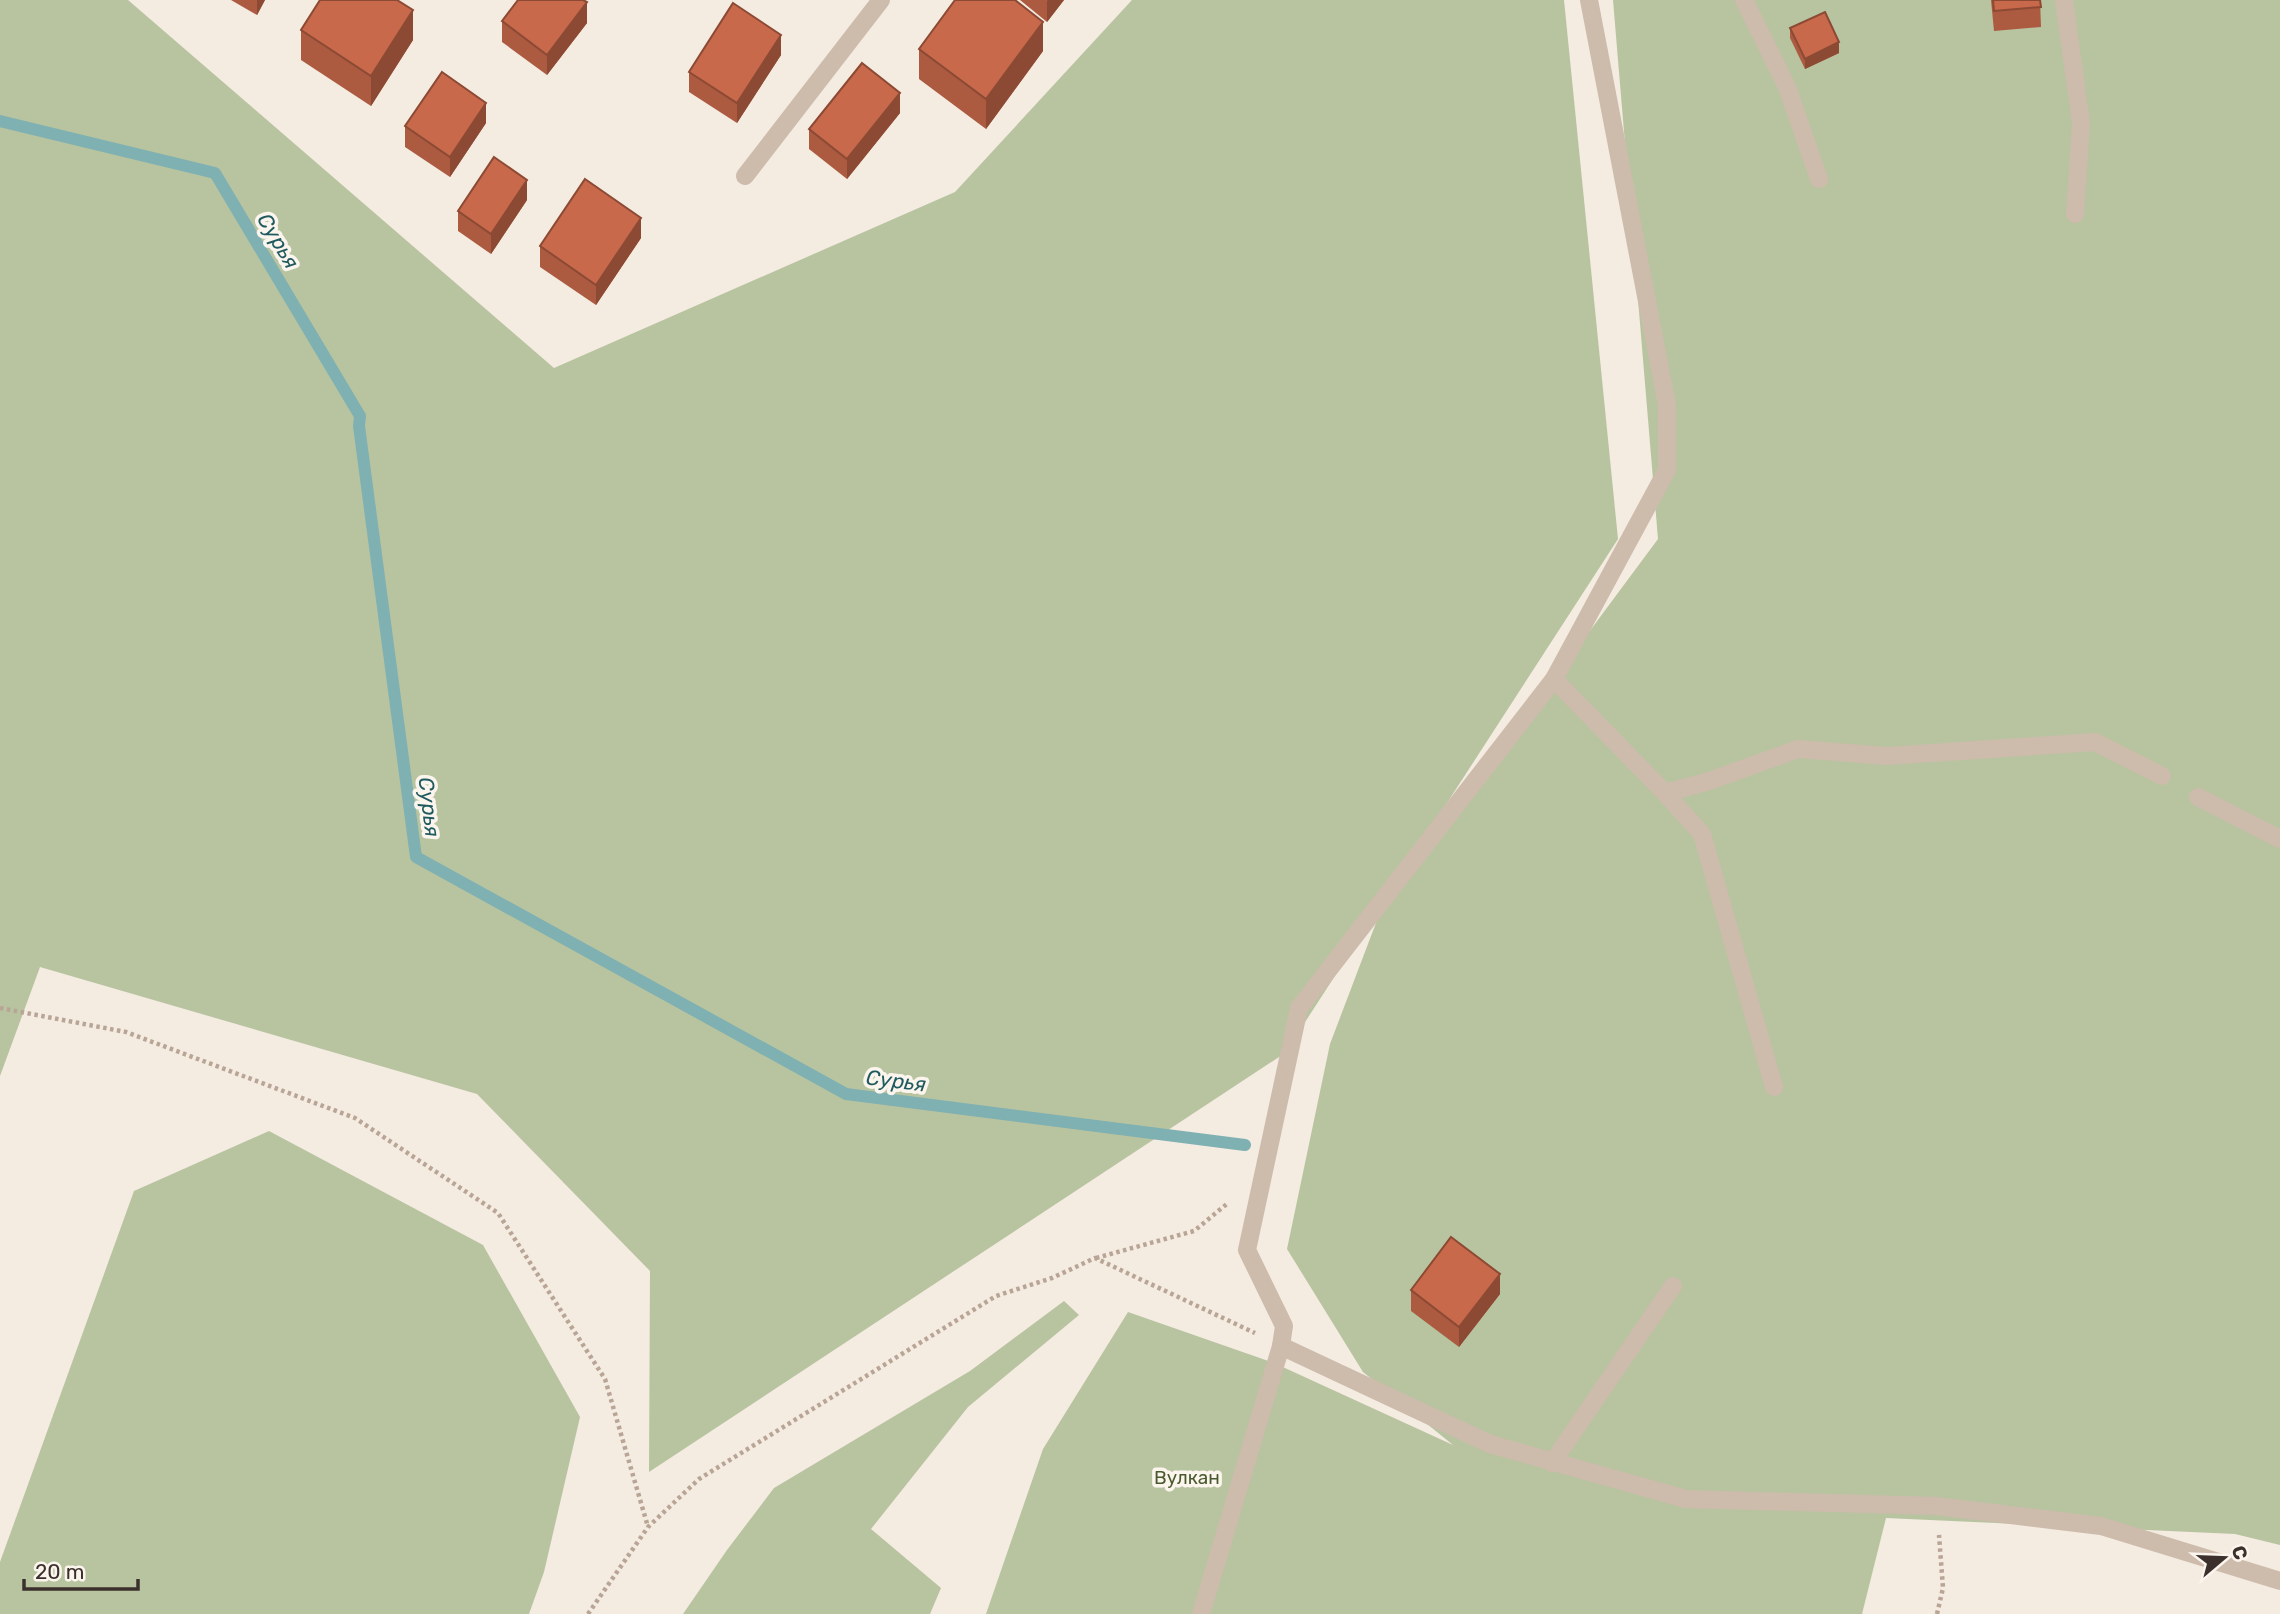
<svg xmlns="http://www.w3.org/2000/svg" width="2280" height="1614" font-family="Rubik,sans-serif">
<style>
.green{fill:#b8c4a0}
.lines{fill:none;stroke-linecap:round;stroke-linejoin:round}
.stream{stroke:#7fb0b2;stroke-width:12}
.path{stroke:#b9a596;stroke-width:4.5;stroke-dasharray:3.5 3.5;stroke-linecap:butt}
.minor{stroke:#cdbbac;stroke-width:18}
.wall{fill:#ac5a40}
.shaded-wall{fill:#8c4a34}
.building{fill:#c8694b;stroke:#8c4a34;stroke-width:2}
.labels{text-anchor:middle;stroke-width:7;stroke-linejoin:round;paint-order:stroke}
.park-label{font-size:19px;fill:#4a5a2e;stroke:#fbf5ee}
.water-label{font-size:21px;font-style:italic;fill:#1f5a5e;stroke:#fbf5ee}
</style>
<rect width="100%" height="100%" fill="#f4ebe1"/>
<g class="green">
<polygon points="0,0 128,0 554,368 955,192 1132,0 1564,0 1618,539 1285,1053 649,1472 650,1271 477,1094 40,967 0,1076"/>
<polygon points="1613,0 2280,0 2280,1545 2235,1534 1886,1518 1862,1614 986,1614 1043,1449 1128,1312 1274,1363 1453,1445 1363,1372 1287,1249 1330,1044 1379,915 1658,539"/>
<polygon points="269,1131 483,1245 580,1417 544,1572 529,1614 0,1614 0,1562 134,1191"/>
<polygon points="1064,1301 1079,1315 968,1407 871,1529 941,1588 930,1614 683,1614 727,1550 774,1488 970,1371"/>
</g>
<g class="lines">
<polyline class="stream" points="0,121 215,173 360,416 359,426 416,857 846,1094 1245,1145"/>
<g class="path">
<polyline points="0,1008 126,1032 355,1118 498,1213 605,1379 648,1527"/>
<polyline points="1096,1258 1194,1231 1228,1203"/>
<polyline points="588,1614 648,1527 699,1479 996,1296 1052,1278 1095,1258 1255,1333"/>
<polyline points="1937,1614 1943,1588 1939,1535"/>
</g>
<g class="minor">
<polyline points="1744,0 1787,87 1819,179"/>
<polyline points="2064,0 2081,123 2075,214"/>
<polyline points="745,176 881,0"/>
<polyline points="1554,679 1665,793 1709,781 1798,749 1887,756 2095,742 2162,776"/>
<polyline points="1665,793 1702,834 1774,1087"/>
<polyline points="2198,797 2280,839"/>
<polyline points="1281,1346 1490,1444 1686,1499 1936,1506 2101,1526 2280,1581"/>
<polyline points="1552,1463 1673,1286"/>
<polyline points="1201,1614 1281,1346 1284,1326 1247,1250 1299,1008 1554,679 1667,470 1667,405 1589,0"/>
</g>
</g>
<g class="wall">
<polygon points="231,0 265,0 257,15"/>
<polygon points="1020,0 1064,0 1047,22"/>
<polygon points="1991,0 2040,0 2041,27 1994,31"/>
<polygon points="502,21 587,23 547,75 502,42"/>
<polygon points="1790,28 1839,53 1805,69 1790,38"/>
<polygon points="301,30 413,40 371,106 301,60"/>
<polygon points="919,49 1043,51 986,129 919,79"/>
<polygon points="781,55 737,123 689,92 689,72"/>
<polygon points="900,113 847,179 809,149 809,129"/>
<polygon points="486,123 450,177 405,147 405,126"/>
<polygon points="527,200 491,254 458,231 458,211"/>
<polygon points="641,238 596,305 540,267 540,246"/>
<polygon points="1411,1290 1500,1294 1459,1347 1411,1311"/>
</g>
<g class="shaded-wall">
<polygon points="257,0 265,0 257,15"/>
<polygon points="1048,0 1064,0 1047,22 1047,1"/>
<polygon points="587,2 587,23 547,75 547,55"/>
<polygon points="413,10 413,40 371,106 371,76"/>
<polygon points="1043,22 1043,51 986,129 986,99"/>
<polygon points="781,35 781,55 737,123 737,103"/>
<polygon points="1839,42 1839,53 1805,69 1805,59"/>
<polygon points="900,93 900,113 847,179 847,159"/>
<polygon points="486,103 486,123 450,177 450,157"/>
<polygon points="527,180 527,200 491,254 491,234"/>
<polygon points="641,218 641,238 596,305 596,285"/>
<polygon points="1500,1274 1500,1294 1459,1347 1459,1327"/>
</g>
<g class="building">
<polygon points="320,0 397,0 413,10 371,76 301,30"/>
<polygon points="518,0 583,0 587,2 547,55 502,21"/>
<polygon points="955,0 1015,0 1043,22 986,99 919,49"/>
<polygon points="1993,0 2040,0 2041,7 1994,11"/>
<polygon points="733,3 781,35 737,103 689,72"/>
<polygon points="1825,12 1839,42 1805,59 1790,28"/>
<polygon points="862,63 900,93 847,159 809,129"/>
<polygon points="442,72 486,103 450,157 405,126"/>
<polygon points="494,157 527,180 491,234 458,211"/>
<polygon points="585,179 641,218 596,285 540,246"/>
<polygon points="1451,1237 1500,1274 1459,1327 1411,1290"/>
</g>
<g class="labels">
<g class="park-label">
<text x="1187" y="1484">Вулкан</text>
</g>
<g class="water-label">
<text transform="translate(278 241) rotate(59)" y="7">Сурья</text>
<text transform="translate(429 807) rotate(83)" y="7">Сурья</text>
<text transform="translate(896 1081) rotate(7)" y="7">Сурья</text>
</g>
</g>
<g transform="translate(2224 1558) rotate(71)" stroke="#fbf5ee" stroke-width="5" paint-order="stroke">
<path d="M0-5L12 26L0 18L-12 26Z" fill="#3b302b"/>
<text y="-10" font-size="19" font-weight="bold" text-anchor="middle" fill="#3b302b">С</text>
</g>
<path d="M24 1579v10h114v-10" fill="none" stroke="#3b302b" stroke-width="3.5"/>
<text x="35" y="1579" font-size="21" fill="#3b302b" stroke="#fbf5ee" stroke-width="5" paint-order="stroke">20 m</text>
</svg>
